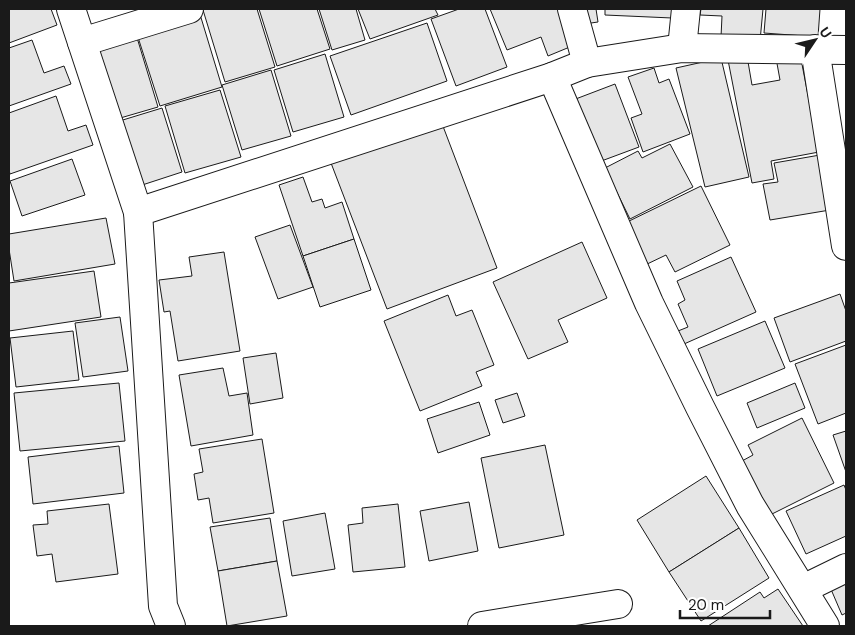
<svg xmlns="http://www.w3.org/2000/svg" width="855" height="635" font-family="'DM Sans',sans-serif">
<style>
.building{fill:#e6e6e6;stroke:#1a1a1a}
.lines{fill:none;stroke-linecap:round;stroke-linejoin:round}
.minor-casing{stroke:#1a1a1a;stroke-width:30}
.minor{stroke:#fff;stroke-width:28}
</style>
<rect width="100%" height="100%" fill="#fff"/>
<g class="building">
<polygon points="9,9 51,9 57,25 9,43"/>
<polygon points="206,9 257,9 275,67 225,82 203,10"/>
<polygon points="259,9 317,9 330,49 277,66"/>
<polygon points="319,9 356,9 365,40 332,50"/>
<polygon points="358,9 435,9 438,15 370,39"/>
<polygon points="459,9 485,9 507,67 456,86 431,19"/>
<polygon points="490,9 563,9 577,44 548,56 541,37 507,50"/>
<polygon points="575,9 596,9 598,22 577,25"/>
<polygon points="605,9 672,9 672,18 605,15"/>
<polygon points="701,9 763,9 760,41 721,37 722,16 700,15"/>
<polygon points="766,9 820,9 818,37 764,33"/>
<polygon points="199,11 222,87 160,106 136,31"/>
<polygon points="427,23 447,81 351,115 330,56"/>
<polygon points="135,31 158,107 110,121 87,45"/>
<polygon points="32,40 44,73 64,66 71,84 9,106 9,48"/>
<polygon points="325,54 344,117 293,132 274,70"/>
<polygon points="800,54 819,152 771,161 774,179 752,183 728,60 747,56 752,85 780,80 776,58"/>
<polygon points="721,58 749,177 705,187 676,68"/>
<polygon points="654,68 659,83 669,79 690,134 643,152 631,118 642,114 628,77"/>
<polygon points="271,70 291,136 242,150 222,85"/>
<polygon points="615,84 639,147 596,163 573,100"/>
<polygon points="220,90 241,157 185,173 165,106"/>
<polygon points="56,96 68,131 86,125 93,145 10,174 9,170 9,113"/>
<polygon points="162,108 182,172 133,188 113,123"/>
<polygon points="441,121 497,268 387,309 331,163"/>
<polygon points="670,144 693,187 630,219 605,168 638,151 642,158"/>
<polygon points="820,155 830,210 770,220 763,184 778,182 774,163"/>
<polygon points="72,159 85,195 22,216 10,181"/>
<polygon points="303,177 312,202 322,199 325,208 342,202 354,239 303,256 279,185"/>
<polygon points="701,186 730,245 675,272 666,255 643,266 623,224"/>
<polygon points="106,218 115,264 14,281 9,249 9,234"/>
<polygon points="290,225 313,287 278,299 255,237"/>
<polygon points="354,239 371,290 320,307 303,256"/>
<polygon points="582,242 607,298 558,320 568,342 528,359 493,282"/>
<polygon points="224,252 240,351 178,361 170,311 164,312 159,280 192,276 189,257"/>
<polygon points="731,257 756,312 684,344 678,331 688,327 678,304 685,300 677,281"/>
<polygon points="94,271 101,317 9,331 9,283"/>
<polygon points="840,294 846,311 846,341 790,362 774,318"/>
<polygon points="448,295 456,316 472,310 494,365 476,372 482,386 420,411 384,321"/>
<polygon points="120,317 128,371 83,377 75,323"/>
<polygon points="765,321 785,368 717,396 698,349"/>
<polygon points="73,331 79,380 16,387 10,338"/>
<polygon points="846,345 846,413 818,424 795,364"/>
<polygon points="276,353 283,398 250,404 243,358"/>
<polygon points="223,368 229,396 247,393 253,435 191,446 179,375"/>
<polygon points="119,383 125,441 20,451 14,393"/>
<polygon points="795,383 805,408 757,428 747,403"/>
<polygon points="517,393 525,416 503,423 495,400"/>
<polygon points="479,402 490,435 438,453 427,419"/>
<polygon points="802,418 834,483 764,518 742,461 753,455 748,445"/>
<polygon points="846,431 846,472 833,435"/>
<polygon points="262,439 274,513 213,523 209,498 198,500 194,474 203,472 199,449"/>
<polygon points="545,445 564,535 499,548 481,458"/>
<polygon points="119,446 124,493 33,504 28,457"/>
<polygon points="706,476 739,528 669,572 637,520"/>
<polygon points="844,485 846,490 846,536 806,554 786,511"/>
<polygon points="469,502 478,551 429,561 420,511"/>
<polygon points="109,504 118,574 56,582 52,554 37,556 33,525 48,524 47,511"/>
<polygon points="398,504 405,567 353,572 348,525 363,523 362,508"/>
<polygon points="325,513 335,569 292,576 283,521"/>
<polygon points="270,518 277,561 218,571 210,527"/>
<polygon points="739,528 769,578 701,621 669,572"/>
<polygon points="277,561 287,616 227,626 218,571"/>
<polygon points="846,580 846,613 842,615 830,587"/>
<polygon points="778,589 803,626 708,626 760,592 764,598"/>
</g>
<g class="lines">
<g class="minor-casing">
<g id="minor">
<polyline points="71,9 138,212"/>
<polyline points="572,9 587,63"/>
<polyline points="82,42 189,9"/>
<polyline points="682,48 686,9"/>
<polyline points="815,49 846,246"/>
<polyline points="552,77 649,303 700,407 750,505 825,626"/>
<polyline points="803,589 846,568"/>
<polyline points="171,626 163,606 138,212 552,77 587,63 682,48 846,50"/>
<polyline points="482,626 618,604"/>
</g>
</g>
<use href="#minor" class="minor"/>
</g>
<rect width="855" height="635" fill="none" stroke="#1a1a1a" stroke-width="20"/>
<g transform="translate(815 40) rotate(55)" stroke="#ffffff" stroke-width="4" paint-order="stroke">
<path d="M0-4L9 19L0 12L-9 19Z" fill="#1a1a1a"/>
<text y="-8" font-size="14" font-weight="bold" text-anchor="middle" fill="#1a1a1a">U</text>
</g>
<path d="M680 610v8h90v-8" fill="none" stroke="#1a1a1a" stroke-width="2.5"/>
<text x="688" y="610" font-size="15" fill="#1a1a1a" stroke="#ffffff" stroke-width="4" paint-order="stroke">20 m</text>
</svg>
